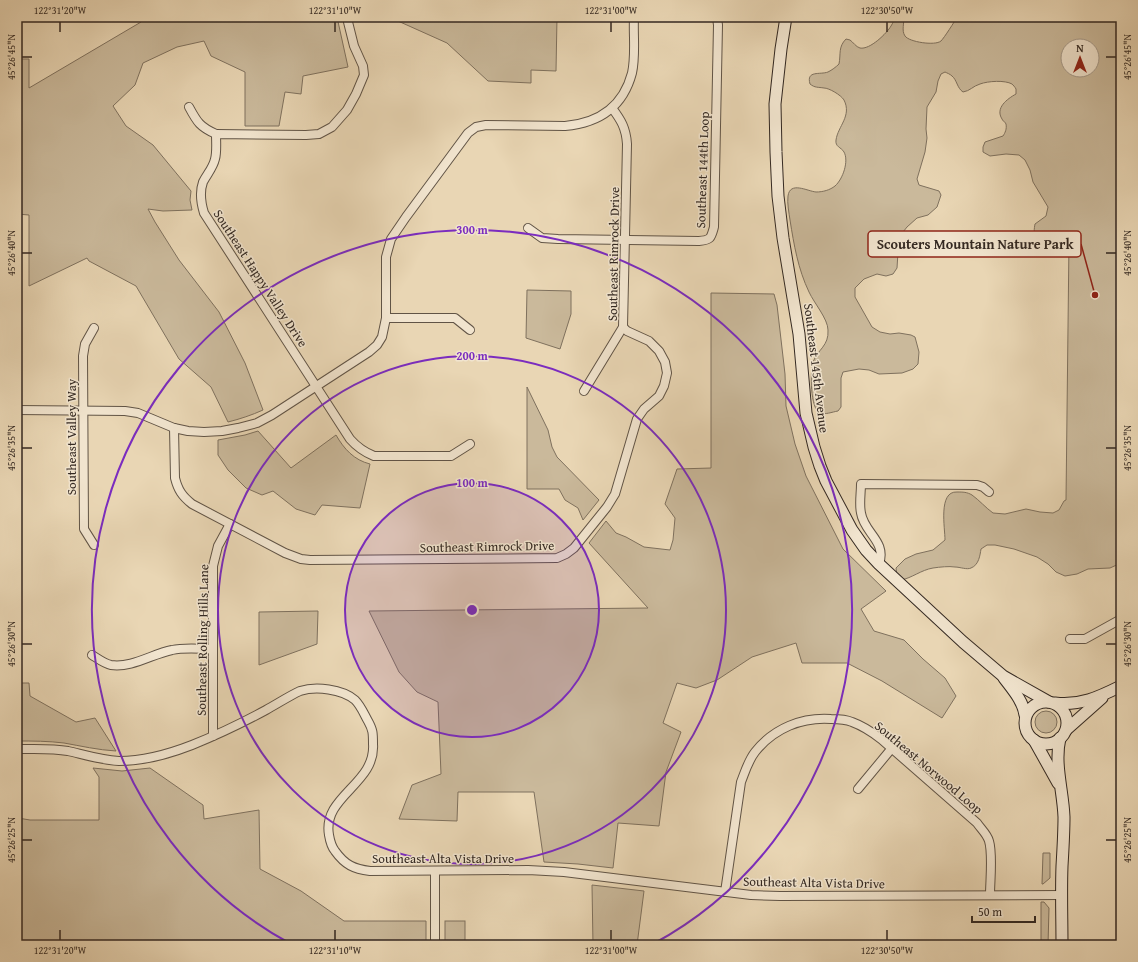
<svg xmlns="http://www.w3.org/2000/svg" width="1138" height="962" font-family="'Gentium Book Plus',serif">
<style>
.green{fill:#cab99b;stroke:#7f715e;fill-rule:evenodd}
.lines{fill:none;stroke-linecap:round;stroke-linejoin:round}
.street-casing{stroke:#615446;stroke-width:10}
.secondary-casing{stroke:#342922;stroke-width:13}
.street{stroke:#f1e4ce;stroke-width:8}
.secondary{stroke:#f1e4ce;stroke-width:11}
.ticks{fill:none;stroke:#342922;stroke-width:1.5}
.ring{fill:none;stroke:#7b2cbf;stroke-width:2}
.labels{text-anchor:middle;stroke-width:3;stroke-linejoin:round;paint-order:stroke}
.street-label{font-size:13px;fill:#342922;stroke:#f1e4ce}
.centre{fill:#7b2cbf;stroke:#f1e4ce;stroke-width:2}
.ring-label{font-size:12px;text-anchor:middle;font-weight:bold;fill:#7b2cbf;stroke:#f1e4ce;stroke-width:3;stroke-linejoin:round;paint-order:stroke}
.leader{fill:none;stroke:#8f2418;stroke-width:1.5}
.callout-dot{fill:#8f2418;stroke:#f1e4ce;stroke-width:1.5}
.callout{fill:#f1e4ce;stroke:#8f2418;stroke-width:1.5}
.callout-label{font-size:14px;text-anchor:middle;font-weight:bold;fill:#342922}
.neatline{fill:none;stroke:#342922;stroke-width:1.5}
.ticks-label{font-size:10px;text-anchor:middle;fill:#342922}
</style>
<rect width="100%" height="100%" fill="#e9d6b4"/>
<filter id="stains"><feTurbulence type="fractalNoise" baseFrequency=".005" numOctaves="4"/><feColorMatrix values="0 0 0 0 .2 0 0 0 0 .09 0 0 0 0 .02 0 0 0 .5 -.17"/></filter>
<radialGradient id="worn" r=".72"><stop offset=".6" stop-color="#630" stop-opacity="0"/><stop offset="1" stop-color="#630" stop-opacity=".3"/></radialGradient>
<g class="green">
<path d="M 141,17 L 337,17 L 348,67 L 303,76 L 301,94 L 285,92 L 279,126 L 245,126 L 245,72 L 211,56 L 204,41 L 177,47 L 143,63 L 135,85 L 113,106 L 126,126 L 153,145 L 191,191 L 190,200 L 192,210 L 163,211 L 148,209 L 155,222 L 179,260 L 219,312 L 245,363 L 263,410 C 252,415 240,419 228,422 L 211,387 L 179,359 L 136,286 L 89,261 L 87,258 L 29,286 L 29,215 L 17,214 L 17,59 L 29,59 L 29,88 L 141,22 Z"/>
<polygon points="389,17 557,17 556,71 531,70 531,83 488,81 447,43"/>
<path d="M 895,17 L 903,17 C 905,23 901,30 905,36 C 909,42 935,46 941,41 C 944,38 955,21 957,17 L 1121,17 L 1121,563 L 1110,568 L 1088,569 L 1077,574 L 1065,576 L 1056,572 L 1048,564 L 1037,557 L 1014,549 L 995,545 L 987,545 L 981,549 C 980,555 979,565 971,568 C 967,570 960,567 955,567 C 949,566 940,567 933,568 C 921,570 912,578 901,580 L 897,576 L 896,568 L 905,559 L 916,554 L 933,550 L 945,540 C 945,528 938,491 957,492 C 963,492 967,492 972,495 C 979,500 986,508 993,513 L 1005,514 L 1026,509 L 1040,512 L 1053,513 L 1059,510 L 1064,501 L 1066,500 L 1069,242 L 1061,237 C 1056,237 1052,240 1048,240 C 1034,242 1033,234 1035,224 L 1046,216 L 1048,207 L 1033,182 L 1030,170 L 1025,160 L 1019,155 L 1006,154 L 990,156 L 983,152 L 983,147 L 985,142 L 1003,136 C 1005,133 1007,129 1006,124 C 1004,120 1004,123 1002,119 C 995,108 1007,99 1016,94 L 1016,89 C 1015,87 1013,85 1012,84 C 1005,80 988,81 980,84 C 973,86 970,91 963,92 C 957,88 957,80 952,76 C 950,74 947,73 945,72 L 941,74 L 938,81 L 936,92 L 927,107 L 926,129 L 927,138 L 925,152 L 917,179 L 919,185 L 939,191 L 941,195 L 937,207 L 928,215 L 917,218 L 907,227 L 899,237 L 897,268 L 893,274 L 886,276 L 877,274 L 864,279 L 855,288 L 855,297 L 872,327 L 880,332 L 890,334 L 899,333 L 911,335 L 915,337 L 919,352 L 918,364 L 913,369 L 902,373 L 879,374 L 869,370 L 859,369 L 843,372 L 841,378 L 841,407 L 838,411 C 832,412 825,415 820,413 C 810,409 810,371 813,362 C 818,349 829,346 828,330 C 828,319 814,303 809,292 C 798,269 794,245 790,220 C 789,213 787,203 788,196 C 790,181 807,191 816,192 C 823,192 830,190 835,186 C 843,179 849,161 844,152 C 841,147 835,147 836,140 C 838,126 852,116 844,100 C 841,95 829,88 824,88 C 818,87 815,88 810,84 C 806,70 820,75 828,72 C 832,70 836,67 839,64 C 841,54 838,47 846,39 L 850,40 C 853,42 856,47 860,48 C 870,50 887,33 891,26 C 893,23 894,20 895,17 ZM 1068,46 L 1092,46 L 1092,70 L 1068,70 Z"/>
<polygon points="527,290 571,291 571,314 560,349 526,338"/>
<polygon points="711,293 774,294 777,305 785,374 786,406 795,444 806,476 843,549 886,591 861,609 874,631 904,640 923,659 945,678 956,696 942,718 882,681 847,663 802,663 796,643 752,657 717,680 696,688 677,683 663,723 681,732 666,772 659,826 618,823 613,868 578,864 544,862 534,792 458,792 457,821 399,819 412,785 441,774 438,702 417,692 399,672 369,611 648,608 589,543 606,521 616,533 626,537 644,547 670,550 673,540 675,518 665,504 677,469 711,468"/>
<polygon points="527,387 548,430 552,447 557,457 599,500 583,520 578,508 565,500 559,489 527,489"/>
<path d="M 258,431 L 291,468 L 336,435 C 344,449 354,460 370,464 L 360,508 L 322,505 L 315,515 L 296,509 L 273,491 L 262,495 L 246,488 L 228,470 L 218,455 L 218,440 L 245,435 Z"/>
<polygon points="318,611 317,644 259,665 259,612"/>
<path d="M 17,683 L 29,683 L 30,696 L 76,722 L 95,718 L 116,751 C 98,750 81,746 64,743 C 48,741 33,741 17,741 Z"/>
<circle cx="1046" cy="722" r="11"/>
<polygon points="93,768 122,771 150,768 203,805 204,819 259,810 260,869 301,891 344,921 426,921 426,945 17,945 17,875 20,846 18,818 30,820 99,820 99,777"/>
<polygon points="1043,853 1050,853 1050,878 1043,884 1042,884"/>
<polygon points="592,885 644,891 637,945 593,945"/>
<polygon points="1041,902 1044,902 1049,908 1048,945 1041,945"/>
<rect x="445" y="921" width="20" height="24"/>
</g>
<g class="lines">
<g class="street-casing">
<g id="street">
<path d="M 348,17 L 348,22 L 354,46 L 363,66 L 364,75 L 356,94 L 347,110 L 332,127 L 319,134 L 306,135 L 216,134 C 216,142 217,152 215,159 C 213,168 207,174 203,182 C 199,193 201,203 204,213 L 350,439 C 357,447 364,452 374,456 L 451,456 L 470,444"/>
<path d="M 189,107 C 197,122 200,127 216,134"/>
<path d="M 528,228 L 542,238 L 558,239 L 699,241 C 711,240 711,238 714,227 L 718,25 L 717,18 L 716,17"/>
<polyline points="386,318 455,318 470,330"/>
<polyline points="94,328 85,344 83,356 84,529 94,545"/>
<polyline points="584,391 623,327"/>
<path d="M 17,410 L 125,411 L 138,413 L 174,428 L 188,431 L 204,432 L 222,431 L 238,428 L 257,423 L 272,415 L 369,352 L 377,345 L 382,337 L 386,318 L 386,257 L 391,239 L 406,217 L 468,133 L 476,127 L 486,125 L 565,126 C 599,123 623,107 632,73 C 636,55 633,35 634,17"/>
<path d="M 174,428 L 175,478 C 178,490 182,496 192,504 L 285,553 L 301,559 L 310,560 L 557,558 L 566,554 L 574,548 L 607,507 L 615,494 L 637,419 L 644,409 L 659,396 L 664,386 L 667,373 L 665,362 L 659,351 L 649,341 L 627,331 L 623,327 L 627,144 C 626,128 621,120 612,108"/>
<path d="M 879,564 C 887,541 864,533 861,513 C 859,504 861,493 861,484 L 977,485 L 983,487 L 989,492"/>
<polyline points="1070,639 1085,639 1121,619"/>
<path d="M 92,655 C 97,658 105,664 111,665 C 132,668 152,654 172,650 C 185,647 200,649 213,649"/>
<polyline points="213,736 213,566 218,546 230,524"/>
<path d="M 17,749 C 34,749 52,748 68,751 C 85,755 101,760 119,761 C 144,761 169,754 192,745 C 217,735 242,723 266,710 C 277,704 289,696 300,691 C 316,686 342,689 355,700 C 361,706 364,714 368,721 C 373,730 373,733 373,744 C 376,784 322,796 329,835 C 330,841 331,846 335,851 C 345,865 354,869 370,871 L 528,870 L 564,872 L 751,895 L 780,896 L 1062,895"/>
<polyline points="858,789 892,748"/>
<path d="M 725,892 L 741,782 C 745,772 748,761 755,752 C 774,728 802,717 831,719 C 838,719 845,719 852,722 C 863,726 872,732 881,739 L 977,823 C 981,829 987,834 989,841 C 993,854 990,881 990,895"/>
<polyline points="435,945 435,871"/>
</g>
</g>
<g class="secondary-casing">
<g id="secondary">
<polyline points="786,17 781,49 775,104 776,152 778,196 783,238 799,334 806,413 814,447 820,466 826,481 852,530 866,550 879,564 963,642 1003,676 1049,702"/>
<path d="M 1004,678 C 1013,690 1023,701 1025,715"/>
<circle cx="1046" cy="723" r="21"/>
<path d="M 1055,703 C 1080,706 1099,697 1121,686"/>
<polyline points="1066,730 1102,698"/>
<path d="M 1060,738 C 1054,764 1063,790 1064,817 C 1064,833 1063,849 1062,866 C 1061,892 1062,919 1062,945"/>
<polyline points="1034,740 1058,783"/>
</g>
</g>
<use href="#street" class="street"/>
<use href="#secondary" class="secondary"/>
</g>
<path class="ticks" d="M 60,22 L 60,32M 335,22 L 335,32M 611,22 L 611,32M 887,22 L 887,32M 22,57 L 32,57M 1106,57 L 1116,57M 22,253 L 32,253M 1106,253 L 1116,253M 22,448 L 32,448M 1106,448 L 1116,448M 22,644 L 32,644M 1106,644 L 1116,644M 22,840 L 32,840M 1106,840 L 1116,840M 60,930 L 60,940M 335,930 L 335,940M 611,930 L 611,940M 887,930 L 887,940"/>
<circle cx="472" cy="610" r="127" fill="#7b2cbf" fill-opacity=".12"/>
<g class="ring">
<circle cx="472" cy="610" r="127"/>
<circle cx="472" cy="610" r="254"/>
<path d="M291 944A380 380 0 1 1 653 944"/>
</g>
<g class="labels">
<g class="street-label">
<text transform="translate(702 170) rotate(-88)" y="5">Southeast 144th Loop</text>
<text transform="translate(613 254) rotate(-89)" y="5">Southeast Rimrock Drive</text>
<text transform="translate(261 278) rotate(57)" y="5">Southeast Happy Valley Drive</text>
<text transform="translate(817 368) rotate(83)" y="5">Southeast 145th Avenue</text>
<text transform="translate(71 437) rotate(-90)" y="5">Southeast Valley Way</text>
<text transform="translate(487 546) rotate(-1)" y="5">Southeast Rimrock Drive</text>
<text transform="translate(202 640) rotate(-89)" y="5">Southeast Rolling Hills Lane</text>
<text transform="translate(929 767) rotate(40)" y="5">Southeast Norwood Loop</text>
<text x="443" y="863">Southeast Alta Vista Drive</text>
<text transform="translate(814 882) rotate(1)" y="5">Southeast Alta Vista Drive</text>
</g>
</g>
<circle cx="472" cy="610" r="6" class="centre"/>
<g class="ring-label">
<text x="472" y="234">300 m</text>
<text x="472" y="360">200 m</text>
<text x="472" y="487">100 m</text>
</g>
<path class="leader" d="M1095 295L1081 244"/>
<circle class="callout-dot" cx="1095" cy="295" r="4"/>
<rect class="callout" x="868" y="231" width="213" height="26" rx="4"/>
<g class="callout-label">
<text x="975" y="249">Scouters Mountain Nature Park</text>
</g>
<rect width="1138" height="962" fill="none" stroke="#e9d6b4" stroke-width="44"/>
<g transform="translate(1080 58)"><circle r="19" fill="#f1e4ce" stroke="#a59989"/>
<path d="M0-3L7 15L0 10L-7 15Z" fill="#8f2418"/>
<text y="-6" font-size="11" font-weight="bold" text-anchor="middle" fill="#342922">N</text>
</g>
<path d="M972 916v6h63v-6" fill="none" stroke="#342922" stroke-width="2"/>
<text x="978" y="916" font-size="12" fill="#342922" stroke="#f1e4ce" stroke-width="3" paint-order="stroke">50 m</text>
<rect x="22" y="22" width="1094" height="918" class="neatline"/>
<g class="ticks-label">
<text x="60" y="14">122°31'20"W</text>
<text x="335" y="14">122°31'10"W</text>
<text x="611" y="14">122°31'00"W</text>
<text x="887" y="14">122°30'50"W</text>
<text transform="translate(11 57) rotate(-90)" y="4">45°26'45"N</text>
<text transform="translate(1127 57) rotate(-90)" y="4">45°26'45"N</text>
<text transform="translate(11 253) rotate(-90)" y="4">45°26'40"N</text>
<text transform="translate(1127 253) rotate(-90)" y="4">45°26'40"N</text>
<text transform="translate(11 448) rotate(-90)" y="4">45°26'35"N</text>
<text transform="translate(1127 448) rotate(-90)" y="4">45°26'35"N</text>
<text transform="translate(11 644) rotate(-90)" y="4">45°26'30"N</text>
<text transform="translate(1127 644) rotate(-90)" y="4">45°26'30"N</text>
<text transform="translate(11 840) rotate(-90)" y="4">45°26'25"N</text>
<text transform="translate(1127 840) rotate(-90)" y="4">45°26'25"N</text>
<text x="60" y="954">122°31'20"W</text>
<text x="335" y="954">122°31'10"W</text>
<text x="611" y="954">122°31'00"W</text>
<text x="887" y="954">122°30'50"W</text>
</g>
<rect width="100%" height="100%" filter="url(#stains)"/>
<rect width="100%" height="100%" fill="url(#worn)"/>
</svg>
